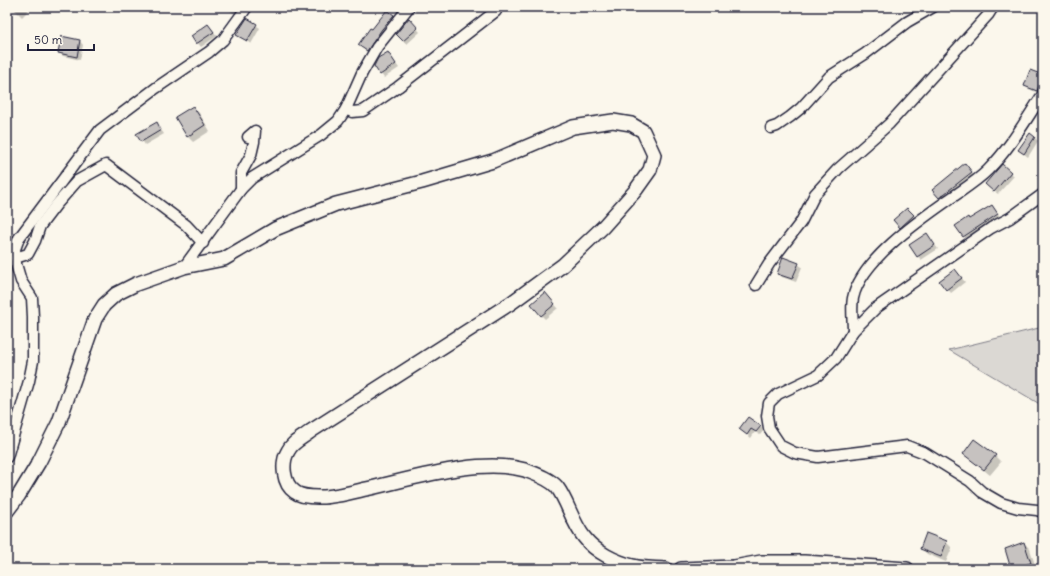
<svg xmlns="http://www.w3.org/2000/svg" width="1050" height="576" font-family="Delius,sans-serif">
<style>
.green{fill:#dbd8d3;stroke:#7e7d87}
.shadow{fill:#0003}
.building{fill:#c6c2c0;stroke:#22223b}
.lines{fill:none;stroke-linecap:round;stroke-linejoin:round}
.minor-casing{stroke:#22223b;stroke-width:13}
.tertiary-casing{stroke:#22223b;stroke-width:16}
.minor{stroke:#fbf7ec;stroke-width:10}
.tertiary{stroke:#fbf7ec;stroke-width:13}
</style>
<rect width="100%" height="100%" fill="#fbf7ec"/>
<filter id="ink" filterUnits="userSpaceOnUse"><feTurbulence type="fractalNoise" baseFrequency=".025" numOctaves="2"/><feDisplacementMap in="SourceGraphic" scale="8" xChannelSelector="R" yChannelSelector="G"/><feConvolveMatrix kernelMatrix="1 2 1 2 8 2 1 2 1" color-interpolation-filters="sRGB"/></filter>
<g filter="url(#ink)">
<polygon class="green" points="1043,327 1043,406 949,350"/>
<g class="shadow">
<polygon points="12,7 30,7 31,8 22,17"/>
<polygon points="225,7 240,7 236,15"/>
<polygon points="380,7 389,7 384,12"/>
<polygon points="387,11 397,19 371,54 360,45"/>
<polygon points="247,19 260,28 251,44 237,35"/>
<polygon points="409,20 420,32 407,44 403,41"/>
<polygon points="212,29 217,36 201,47 192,36"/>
<polygon points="80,41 83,45 80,60 63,56 59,52"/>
<polygon points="388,53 399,68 384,78 381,74"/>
<polygon points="1040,56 1043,57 1043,88 1041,94 1029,89 1025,86 1038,74"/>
<polygon points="193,107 199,113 210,131 193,142 187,136"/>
<polygon points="156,123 164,134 145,145 138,134"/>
<polygon points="1030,134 1038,141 1028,157 1019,150"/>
<polygon points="965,165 977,179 946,203 934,190"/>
<polygon points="1010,172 1014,176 998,194 990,188"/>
<polygon points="992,206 1001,218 967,240 957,226 969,220"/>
<polygon points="911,212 917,220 904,231 900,227"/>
<polygon points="927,234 938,249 921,260 918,256"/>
<polygon points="798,264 802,267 796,282 782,277 778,273"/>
<polygon points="955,270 965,282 951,293 941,281"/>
<polygon points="548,297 558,308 545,319 541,315"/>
<polygon points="760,427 764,430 760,435 755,432 751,438 741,429"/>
<polygon points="964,454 995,456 1001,462 990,475"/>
<polygon points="946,542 952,548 946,562 927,554 921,548"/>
<polygon points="1024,543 1030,549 1036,568 1013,569 1006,549"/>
</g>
<g class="building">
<polygon points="387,10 394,15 382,29 367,51 358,45 370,28 372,29"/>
<polygon points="247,18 257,24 247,41 236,35"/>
<polygon points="409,18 418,28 403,41 396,34"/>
<polygon points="208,24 214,32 196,44 191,36"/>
<polygon points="61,36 80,40 77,57 58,53"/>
<polygon points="388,52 396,64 380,75 374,66 378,58"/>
<polygon points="1030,70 1043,75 1037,91 1024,86"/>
<polygon points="193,106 205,125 187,137 175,117"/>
<polygon points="157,122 161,130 141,142 136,134"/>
<polygon points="1030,133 1035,137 1024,154 1018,150"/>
<polygon points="965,163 972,172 939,198 932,190"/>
<polygon points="1002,164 1011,172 994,192 985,184"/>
<polygon points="992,205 998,214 963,237 955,226 968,217 969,219"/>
<polygon points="907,208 914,215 900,228 893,220"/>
<polygon points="927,233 935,245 917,257 909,245"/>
<polygon points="783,257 799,263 792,279 777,274"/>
<polygon points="955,269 962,278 946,290 939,281"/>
<polygon points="545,292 555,304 541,316 531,304"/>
<polygon points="748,417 761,426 756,432 751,429 747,435 739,429"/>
<polygon points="974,439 996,455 984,470 963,454"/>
<polygon points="926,533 947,541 941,557 920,549"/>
<polygon points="1024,542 1031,563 1011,569 1005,549"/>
</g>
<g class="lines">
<g class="minor-casing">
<g id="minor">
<polyline points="346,109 352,112 363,111 398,87 496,11"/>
<polyline points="771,128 777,126 790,117 801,108 829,77 865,54 907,22 933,7"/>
<polyline points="241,189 241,173 251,155 254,142 255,131 248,137"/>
<polyline points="1043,194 1010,218 991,228 876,308 853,331 836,358 818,375 778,394 769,403 767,416 769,428 781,446 795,453 818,457 907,446 925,453 970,481 982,492 1001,503 1018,508 1037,510 1043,512"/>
<polyline points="15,258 28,254 35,241 40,226 56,205 77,181 106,165 186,225 203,243"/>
<polyline points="184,267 241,189 252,178 321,135 338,121 346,109 362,73 377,47 409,7"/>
<polyline points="756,285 769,264 801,222 815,194 838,169 889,124 988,15 993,7"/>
<path d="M 853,331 C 853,321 851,308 853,298 C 861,260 921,219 951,198 C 964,189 977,181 988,170 C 1011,147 1025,121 1043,94"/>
<polyline points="7,457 29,381 33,361 33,317 32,298 21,281 16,264 15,249 19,238 100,130 156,88 209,52 223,40 247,7"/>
</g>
</g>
<g class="tertiary-casing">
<g id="tertiary">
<path d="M 7,511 L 19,495 L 39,462 L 59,422 L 95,319 L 104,305 L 116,294 L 136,284 L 184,267 L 224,259 L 275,229 L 336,204 L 422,182 L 493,161 L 573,127 L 613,121 L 631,124 L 643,131 L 654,155 L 650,170 L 635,191 L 603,227 L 563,265 L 511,303 L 311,431 C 304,437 292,442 288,451 C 281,463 283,484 295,492 C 300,496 312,497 318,497 C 331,498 353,492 366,489 C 412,479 479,457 525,470 C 535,474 549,478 557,487 C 568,502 572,522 584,537 C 595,552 616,562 633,566 C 643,569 656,568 666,569"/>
<polyline points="681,569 734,567 761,562 804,562 907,569"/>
</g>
</g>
<use href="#minor" class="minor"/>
<use href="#tertiary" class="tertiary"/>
</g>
</g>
<rect width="1050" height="576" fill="none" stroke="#fbf7ec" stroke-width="24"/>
<rect x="12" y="12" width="1026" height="552" fill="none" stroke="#22223b" stroke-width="1.5" filter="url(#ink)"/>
<path d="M28 44v6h66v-6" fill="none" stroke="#22223b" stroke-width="2"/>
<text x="34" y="44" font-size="12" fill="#22223b" stroke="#fbf7ec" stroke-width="3" paint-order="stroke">50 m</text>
</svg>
